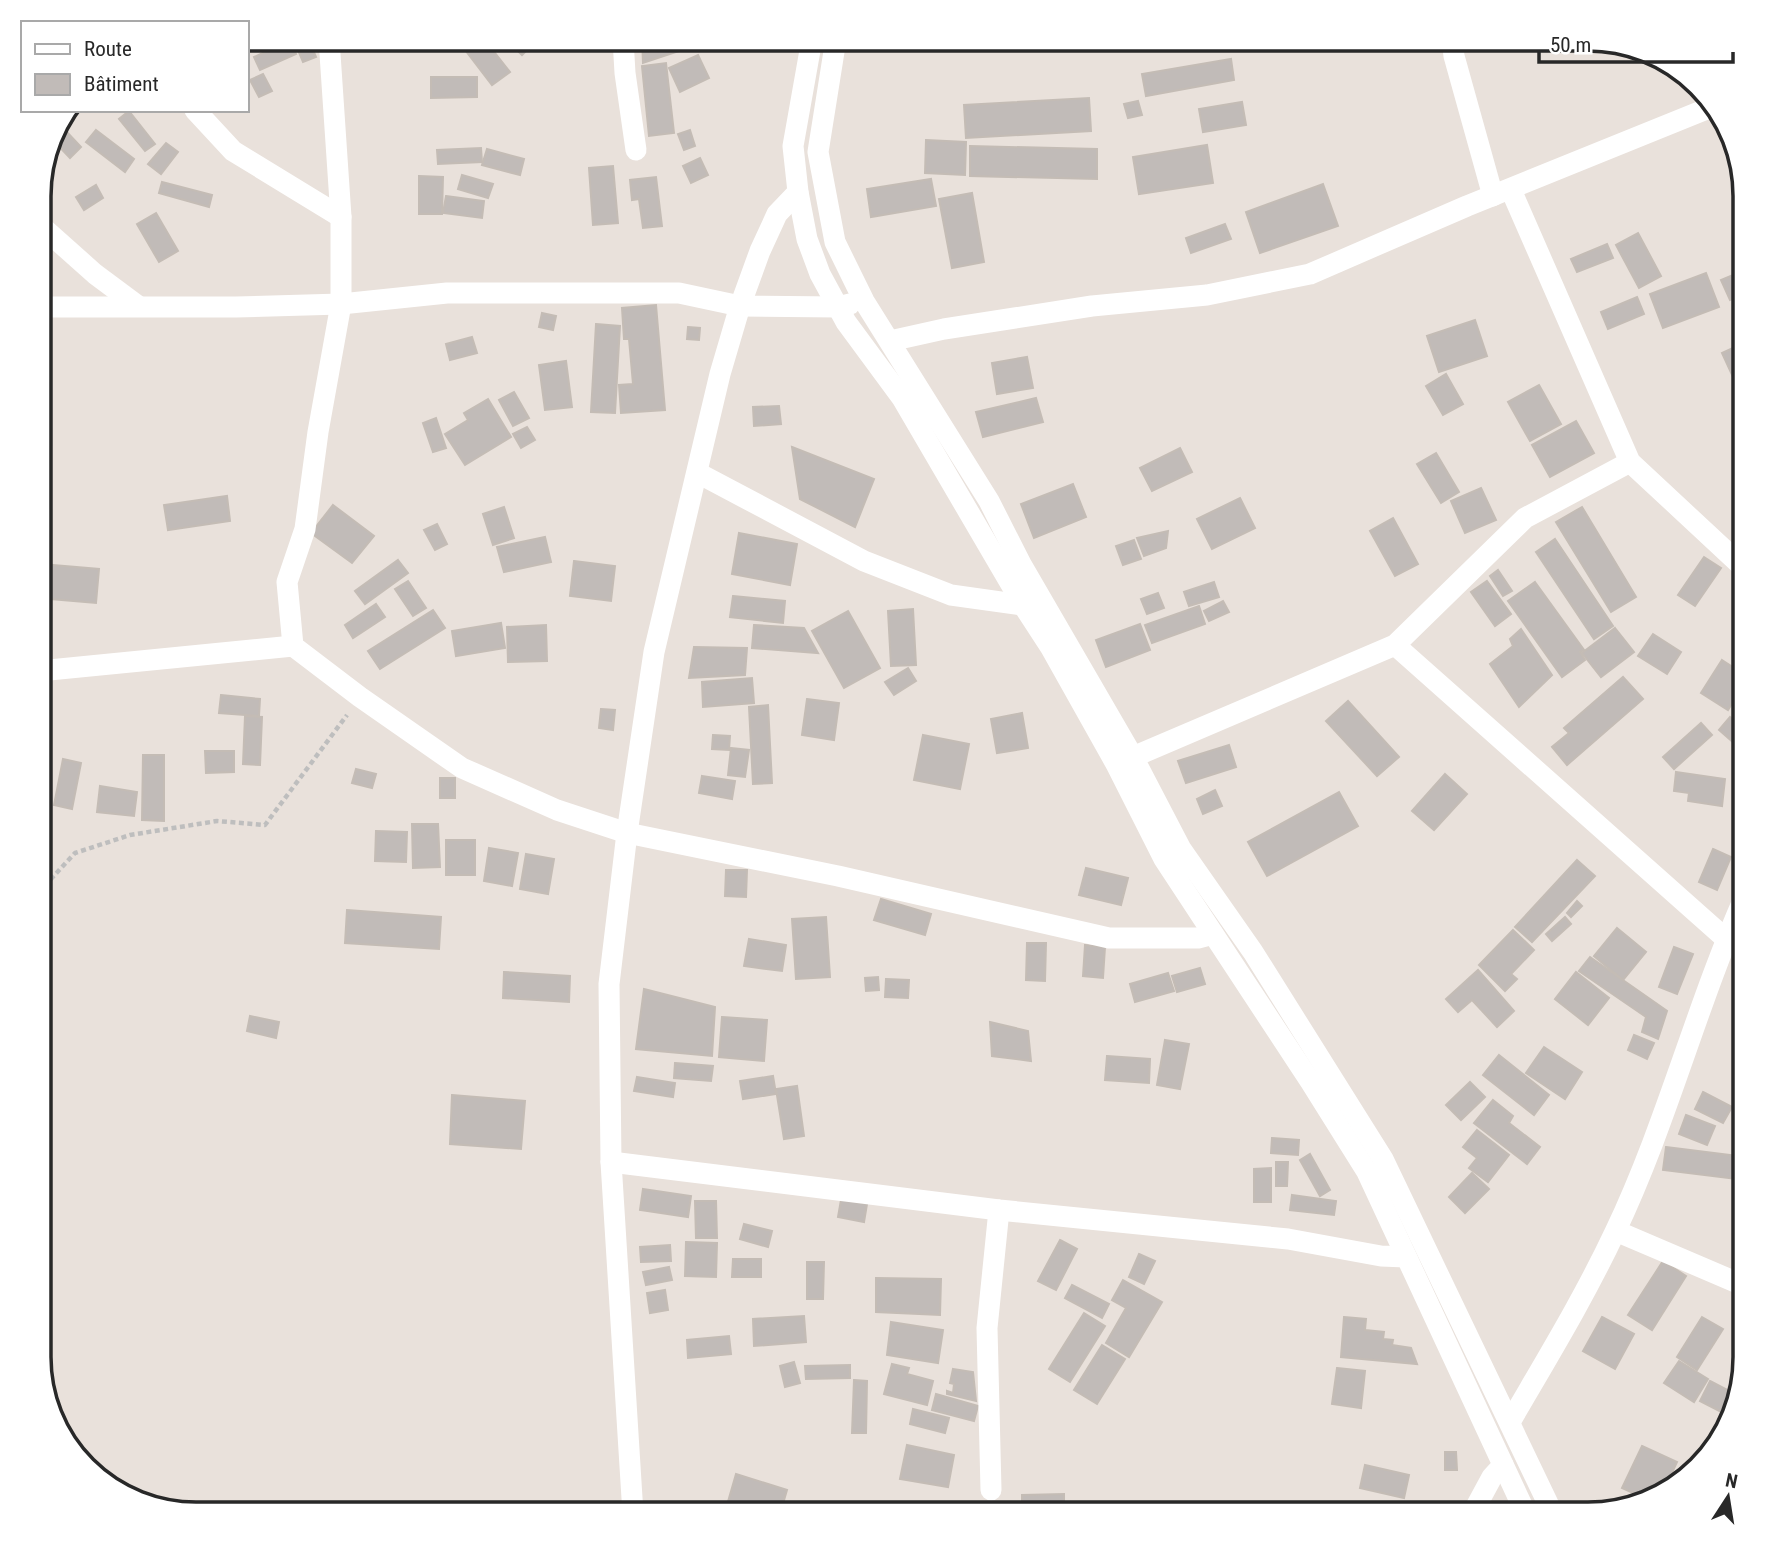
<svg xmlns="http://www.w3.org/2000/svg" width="1784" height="1553" font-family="'Roboto Condensed',sans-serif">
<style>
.building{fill:#c1bbb8;stroke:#c4bcb5;stroke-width:2}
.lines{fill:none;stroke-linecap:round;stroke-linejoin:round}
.path{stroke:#bebebe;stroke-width:4.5;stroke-dasharray:5 3.5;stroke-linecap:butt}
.street{stroke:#fff;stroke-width:21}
.rim{fill:none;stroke:#282828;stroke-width:3.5}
</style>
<rect width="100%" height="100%" fill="#e9e1db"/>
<g class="building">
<polygon points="463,39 484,39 510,72 492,85 459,42"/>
<polygon points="515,39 538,39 522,55 510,43"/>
<polygon points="642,39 677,39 685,49 643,63"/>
<polygon points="683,39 722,39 722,43"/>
<polygon points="1372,39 1408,39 1402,40 1402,42 1374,47"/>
<polygon points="1490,39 1517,39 1494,48"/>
<polygon points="290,40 296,54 260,70 254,57"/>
<polygon points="311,45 316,57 303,62 298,50"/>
<polygon points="698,55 709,78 680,92 669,68"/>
<polygon points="1231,59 1234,80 1146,96 1142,74"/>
<polygon points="666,63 674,133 649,136 642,66"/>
<polygon points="263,74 272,91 259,97 250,80"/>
<polygon points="431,77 477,77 477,97 431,98"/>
<polygon points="1089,98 1091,131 966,138 964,105"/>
<polygon points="1138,101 1142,115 1128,118 1124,104"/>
<polygon points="1242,102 1246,125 1203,132 1199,109"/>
<polygon points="129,111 155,144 145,151 119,119"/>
<polygon points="64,129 81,147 70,158 53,140"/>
<polygon points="96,130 134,159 125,172 86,142"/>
<polygon points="690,130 695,146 684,150 678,134"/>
<polygon points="926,140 966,142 965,175 925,173"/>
<polygon points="166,143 178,152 161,174 148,164"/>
<polygon points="1207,145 1213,183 1139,194 1133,157"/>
<polygon points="970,146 1097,149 1097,179 970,176"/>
<polygon points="481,148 482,162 438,164 437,150"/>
<polygon points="487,149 524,159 520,175 482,165"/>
<polygon points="700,158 708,175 691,183 683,166"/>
<polygon points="613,166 618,223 593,225 589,168"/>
<polygon points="462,175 493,184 488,198 458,189"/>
<polygon points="419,176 443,177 442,214 419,214"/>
<polygon points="656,177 662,226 643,228 639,199 632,200 630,180"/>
<polygon points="931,179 936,206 871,217 867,189"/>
<polygon points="162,182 212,195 209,207 159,193"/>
<polygon points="1323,184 1338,226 1260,253 1246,212"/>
<polygon points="96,185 103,198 84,210 76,197"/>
<polygon points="972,193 984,262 952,268 939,199"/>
<polygon points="446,196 484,201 482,218 443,213"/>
<polygon points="156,213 178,251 159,262 137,224"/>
<polygon points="1225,224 1231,239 1191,253 1186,238"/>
<polygon points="1638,233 1661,276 1639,288 1616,245"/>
<polygon points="1607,244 1613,258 1577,272 1571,259"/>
<polygon points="1745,270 1745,294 1730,300 1721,280"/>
<polygon points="1706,273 1719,307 1663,328 1650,294"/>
<polygon points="1637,297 1644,314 1608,329 1601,312"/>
<polygon points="656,305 665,410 621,413 619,385 633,384 629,339 624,339 622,308"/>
<polygon points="542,313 556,316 553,330 539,327"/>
<polygon points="1475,320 1487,356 1439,372 1427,336"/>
<polygon points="596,324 620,326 615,413 591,412"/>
<polygon points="688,327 700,328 699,340 687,339"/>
<polygon points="472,337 477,353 450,360 446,344"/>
<polygon points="1744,343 1745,347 1745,403 1722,353"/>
<polygon points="1027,357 1033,388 997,394 992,363"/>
<polygon points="566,361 572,407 545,410 539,365"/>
<polygon points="1446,374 1463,404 1443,415 1426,386"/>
<polygon points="1539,385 1561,424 1530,441 1508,402"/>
<polygon points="514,392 529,418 513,426 499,400"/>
<polygon points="1036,398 1043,422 983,437 976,412"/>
<polygon points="488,399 511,437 465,465 445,434 468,420 464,413"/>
<polygon points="779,406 781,424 754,426 753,407"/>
<polygon points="436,418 446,448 433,452 423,423"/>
<polygon points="1576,421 1594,453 1550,477 1532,445"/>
<polygon points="527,427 535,440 521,448 513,434"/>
<polygon points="792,447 874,479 855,527 800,499"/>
<polygon points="1180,448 1192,472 1152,491 1140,468"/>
<polygon points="1436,453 1459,492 1441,503 1417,464"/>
<polygon points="1073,484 1086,517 1034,538 1021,504"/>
<polygon points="1481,488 1496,520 1465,533 1451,501"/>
<polygon points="227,496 230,521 168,530 164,505"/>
<polygon points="1240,498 1255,528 1212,549 1197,519"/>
<polygon points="333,505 374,536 352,563 311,533"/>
<polygon points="504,507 514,538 493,545 483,514"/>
<polygon points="1582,507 1636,597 1611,612 1556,522"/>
<polygon points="1393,518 1418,564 1395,576 1370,531"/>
<polygon points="437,524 447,544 435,550 424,530"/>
<polygon points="1168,531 1166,548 1144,556 1137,538"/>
<polygon points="739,533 797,544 790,585 732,574"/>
<polygon points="545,537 551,562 504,572 497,547"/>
<polygon points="1555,539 1613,626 1594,639 1536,552"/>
<polygon points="1134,540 1141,559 1123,565 1116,546"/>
<polygon points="1704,557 1721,568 1695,606 1678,595"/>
<polygon points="398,560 408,573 365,604 355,591"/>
<polygon points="574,561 615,566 611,601 570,596"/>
<polygon points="41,564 99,569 96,603 39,598"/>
<polygon points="1498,570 1512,591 1503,596 1490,576"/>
<polygon points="408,581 426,608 413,616 395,589"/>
<polygon points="1487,581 1511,614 1495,626 1471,592"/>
<polygon points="1214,582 1219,597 1189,606 1184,592"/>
<polygon points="1535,582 1584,650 1580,652 1585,660 1562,677 1508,601"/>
<polygon points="1158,593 1164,608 1147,614 1141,599"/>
<polygon points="733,596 785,601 783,623 730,617"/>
<polygon points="1223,601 1229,612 1209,621 1204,611"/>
<polygon points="376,604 385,617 353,638 345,625"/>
<polygon points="1199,606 1205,624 1152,643 1145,625"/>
<polygon points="913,609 916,665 891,666 888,611"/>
<polygon points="433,610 445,628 380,669 368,651"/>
<polygon points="848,611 880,668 844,688 812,631"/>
<polygon points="501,623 505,648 456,656 452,631"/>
<polygon points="1140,624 1150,650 1106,667 1096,640"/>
<polygon points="546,625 547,661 508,662 507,627"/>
<polygon points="754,625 804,628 818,653 752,648"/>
<polygon points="1615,628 1634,652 1601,677 1582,653"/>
<polygon points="1521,629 1552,675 1519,707 1490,664 1513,646 1510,639"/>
<polygon points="1653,634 1681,652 1667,674 1638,656"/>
<polygon points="694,647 747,648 745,675 689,678"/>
<polygon points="1722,660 1745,675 1745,682 1728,710 1701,693"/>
<polygon points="908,668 916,681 894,695 885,682"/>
<polygon points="1623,677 1643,699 1567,765 1552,747 1569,733 1564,728"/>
<polygon points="752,678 754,703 703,707 702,682"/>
<polygon points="221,695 260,699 259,716 219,713"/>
<polygon points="807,699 839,703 834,740 802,735"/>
<polygon points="1348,701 1399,757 1377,776 1326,721"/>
<polygon points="768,705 772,783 753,784 749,707"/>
<polygon points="601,709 615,710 613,730 599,728"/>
<polygon points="1022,713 1028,748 997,753 991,719"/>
<polygon points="245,716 262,717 260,765 243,764"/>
<polygon points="1730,717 1745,731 1744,752 1719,730"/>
<polygon points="1701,723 1712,735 1674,769 1663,757"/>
<polygon points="713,735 730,736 729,750 712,749"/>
<polygon points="923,735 969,744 960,789 914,780"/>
<polygon points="1229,745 1236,767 1186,783 1178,761"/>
<polygon points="731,748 749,750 745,777 728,775"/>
<polygon points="205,751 234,751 234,772 206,773"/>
<polygon points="143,755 164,755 164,821 142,820"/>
<polygon points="63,759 81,763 72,809 54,805"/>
<polygon points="356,769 376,774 372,788 352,783"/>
<polygon points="1676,772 1725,779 1722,806 1688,801 1689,793 1674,791"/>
<polygon points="1445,774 1467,794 1434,830 1412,811"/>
<polygon points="702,776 735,781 732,799 699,793"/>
<rect x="440" y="778" width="15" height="20"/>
<polygon points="100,786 137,792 134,816 97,812"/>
<polygon points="1215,790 1222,806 1203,814 1197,799"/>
<polygon points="1339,792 1358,826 1267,876 1248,842"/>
<polygon points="39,795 46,796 40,816 39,816"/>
<polygon points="412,824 438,824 440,867 413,868"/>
<polygon points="376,831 407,832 406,862 375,861"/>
<rect x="446" y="840" width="29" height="35"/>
<polygon points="489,848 518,853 512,886 484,881"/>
<polygon points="1713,849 1731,857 1717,890 1699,882"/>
<polygon points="526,854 554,859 548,894 520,889"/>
<polygon points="1577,860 1595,876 1532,942 1515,927"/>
<polygon points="1086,868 1128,878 1121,905 1079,895"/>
<polygon points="726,870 747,870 746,897 725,896"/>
<polygon points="881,899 931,914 925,935 874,920"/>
<polygon points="1577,901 1582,906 1571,917 1567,913"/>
<polygon points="347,910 441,917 439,949 345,943"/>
<polygon points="826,917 830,977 796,979 792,919"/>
<polygon points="1565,917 1571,924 1552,941 1546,934"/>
<polygon points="1617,928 1646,952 1623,980 1594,956"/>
<polygon points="1513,930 1534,950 1511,974 1517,979 1505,991 1479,965"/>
<polygon points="749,939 786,945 782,971 744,966"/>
<polygon points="1027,943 1046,943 1045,981 1026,980"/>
<polygon points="1085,945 1105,947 1103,978 1083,976"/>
<polygon points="1674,947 1693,954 1677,994 1659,987"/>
<polygon points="1590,957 1667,1011 1658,1039 1642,1032 1646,1017 1579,971"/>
<polygon points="1200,968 1205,984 1177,992 1172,976"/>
<polygon points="1478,970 1514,1011 1497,1027 1472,1000 1458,1012 1446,999"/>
<polygon points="504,972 570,976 569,1002 503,998"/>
<polygon points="1576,972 1609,998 1588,1025 1555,999"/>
<polygon points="1168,973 1174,991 1135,1002 1130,984"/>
<polygon points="878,977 879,990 866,991 865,978"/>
<polygon points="886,979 909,980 908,998 885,997"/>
<polygon points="644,989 715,1007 712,1056 636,1049"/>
<polygon points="250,1016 279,1022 276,1038 247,1031"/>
<polygon points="722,1017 767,1020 764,1061 719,1057"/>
<polygon points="990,1022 1028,1031 1031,1061 992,1056"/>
<polygon points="1634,1035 1654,1043 1647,1059 1628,1050"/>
<polygon points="1165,1040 1189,1044 1180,1089 1157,1085"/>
<polygon points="1544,1047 1582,1072 1565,1099 1526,1073"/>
<polygon points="1499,1055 1549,1095 1534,1115 1483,1075"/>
<polygon points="1107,1056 1150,1059 1149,1083 1105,1080"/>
<polygon points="675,1063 713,1066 711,1081 674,1078"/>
<polygon points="773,1076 776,1094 743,1099 740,1081"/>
<polygon points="637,1077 675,1083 673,1097 634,1091"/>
<polygon points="1470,1082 1485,1097 1461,1120 1446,1105"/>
<polygon points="797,1086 804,1136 784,1139 776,1089"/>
<polygon points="1703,1092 1732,1107 1723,1123 1695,1109"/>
<polygon points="452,1095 525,1101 521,1149 450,1144"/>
<polygon points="1493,1100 1513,1116 1509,1123 1540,1147 1527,1164 1474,1123"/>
<polygon points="1686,1115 1715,1126 1707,1145 1679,1134"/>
<polygon points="1477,1130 1509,1155 1488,1182 1469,1168 1477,1158 1463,1147"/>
<polygon points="1272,1138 1299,1140 1298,1155 1271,1153"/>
<polygon points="1666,1147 1739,1156 1736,1179 1663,1170"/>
<polygon points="1310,1154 1330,1190 1320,1196 1300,1160"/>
<polygon points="1276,1162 1288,1162 1287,1186 1276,1186"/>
<polygon points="1271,1168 1271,1202 1254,1202 1254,1169"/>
<polygon points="1472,1173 1489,1189 1465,1213 1449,1197"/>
<polygon points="643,1189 691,1196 688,1217 640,1210"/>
<polygon points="1292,1195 1336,1201 1334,1215 1290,1210"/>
<polygon points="841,1200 867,1204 864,1222 838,1217"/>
<polygon points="695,1201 716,1201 717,1238 696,1238"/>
<polygon points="1745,1214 1745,1242 1733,1234"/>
<polygon points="744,1224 772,1231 768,1247 740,1239"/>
<polygon points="1060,1240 1077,1249 1056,1290 1038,1281"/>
<polygon points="686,1242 717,1243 716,1277 685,1276"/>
<polygon points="670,1245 671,1261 641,1262 640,1247"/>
<polygon points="1139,1254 1155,1261 1144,1284 1129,1277"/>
<polygon points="733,1259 761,1259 761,1277 732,1277"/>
<polygon points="1663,1261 1686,1276 1652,1330 1628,1315"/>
<polygon points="807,1262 824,1262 823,1299 807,1299"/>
<polygon points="669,1267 672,1280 646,1285 643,1272"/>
<polygon points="876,1278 941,1279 940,1315 876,1312"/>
<polygon points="1123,1280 1162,1302 1129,1357 1106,1343 1126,1308 1112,1300"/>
<polygon points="1072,1285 1109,1304 1102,1318 1065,1298"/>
<polygon points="665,1290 668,1310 650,1313 647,1293"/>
<polygon points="1084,1313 1105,1326 1070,1382 1049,1369"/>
<polygon points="804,1316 806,1342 754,1346 753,1319"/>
<polygon points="1344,1317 1366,1319 1365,1330 1384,1332 1383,1339 1393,1340 1392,1345 1411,1348 1417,1364 1341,1357"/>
<polygon points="1602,1317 1634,1334 1615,1369 1583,1351"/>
<polygon points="1702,1317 1723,1329 1697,1370 1677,1357"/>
<polygon points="891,1322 943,1330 938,1363 887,1355"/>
<polygon points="729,1336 731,1354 688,1358 687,1340"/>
<polygon points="1102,1345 1125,1359 1097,1404 1074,1390"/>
<polygon points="1679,1361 1708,1379 1694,1402 1664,1383"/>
<polygon points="794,1362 800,1383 785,1387 780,1366"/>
<polygon points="892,1364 909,1368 907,1374 933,1381 927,1405 884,1394"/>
<polygon points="850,1365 850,1378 806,1379 805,1366"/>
<polygon points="1337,1368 1365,1371 1361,1408 1332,1404"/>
<polygon points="953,1369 973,1372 976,1401 947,1394 947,1391 953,1393 954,1384 950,1383"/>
<polygon points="854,1380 867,1381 866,1433 852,1433"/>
<polygon points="1710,1381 1739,1396 1733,1418 1700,1401"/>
<polygon points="936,1394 978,1406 974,1421 932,1410"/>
<polygon points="913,1409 949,1418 945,1433 910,1424"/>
<polygon points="907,1445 954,1455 948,1487 900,1479"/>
<polygon points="1642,1446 1677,1462 1663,1492 1651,1501 1622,1488"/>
<polygon points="1445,1452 1456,1452 1457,1470 1445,1470"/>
<polygon points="1365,1465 1409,1475 1404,1498 1360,1488"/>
<polygon points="736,1474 787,1490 780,1514 732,1514 725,1512"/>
<polygon points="1064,1494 1064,1514 1022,1514 1022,1495"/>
<polygon points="832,1506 857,1513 856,1514 829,1514"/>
</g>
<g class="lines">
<polyline class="path" points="39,892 75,853 130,835 217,821 265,825 347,715"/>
<g class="street">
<polyline points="329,39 341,217 341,304 318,432 305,529 287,582 293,646 360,697 462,768 557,810 627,833 838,876 1109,938 1198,938 1213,934"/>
<polyline points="623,39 625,73 636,150"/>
<polyline points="812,39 793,146 798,192 807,239 820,274 846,322 902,398 1023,605 1051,648 1116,764 1164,859 1310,1081 1367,1172 1526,1514"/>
<polyline points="836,39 818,152 835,242 864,301 989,501 1021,564 1133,757 1181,849 1253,952 1383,1159 1553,1514"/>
<polyline points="1452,39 1454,56 1493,196"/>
<polyline points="195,110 233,151 341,217"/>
<polyline points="1511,190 1630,462 1745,569"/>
<polyline points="39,224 95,274 138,306"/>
<polyline points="39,307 236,307 341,304 447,293 679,293 740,306 838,307 850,304"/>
<polyline points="890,341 944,329 1092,306 1207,295 1310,274 1467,206 1714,106"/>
<polyline points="698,473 864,561 951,595 1023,605"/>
<polyline points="1395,645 1726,939 1745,947"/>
<polyline points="39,671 293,646"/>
<polyline points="1133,757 1395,645 1525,518 1630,462"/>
<polyline points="611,1162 999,1210 1288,1239 1381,1256 1406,1257"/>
<polyline points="1616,1231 1745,1286"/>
<path d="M 1510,1422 C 1546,1360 1584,1298 1615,1232 C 1667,1123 1696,1006 1745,896"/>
<polyline points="991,1490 987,1328 999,1210"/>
<polyline points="633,1514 611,1162 609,984 627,833 654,652 720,374 740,306 760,251 777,214 798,192"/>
<polyline points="1472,1514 1492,1477 1503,1465"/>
</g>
</g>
<path d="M0 0H1784V1553H0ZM196 51H1588A145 145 0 0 1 1733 196V1357A145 145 0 0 1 1588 1502H196A145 145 0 0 1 51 1357V196A145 145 0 0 1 196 51Z" fill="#fff" fill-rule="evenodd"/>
<path class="rim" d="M196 51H1588A145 145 0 0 1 1733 196V1357A145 145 0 0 1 1588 1502H196A145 145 0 0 1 51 1357V196A145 145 0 0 1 196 51Z"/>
<rect x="21" y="21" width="228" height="91" fill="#ffffff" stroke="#a9a9a9" stroke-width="2"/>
<rect x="35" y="44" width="35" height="10" fill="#ffffff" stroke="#a9a9a9" stroke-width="2"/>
<text x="84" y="56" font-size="21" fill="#282828">Route</text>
<rect x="35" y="74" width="35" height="21" fill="#c1bbb8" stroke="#a9a9a9" stroke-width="2"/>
<text x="84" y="91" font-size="21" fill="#282828">Bâtiment</text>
<g transform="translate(1728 1497) rotate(12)" stroke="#ffffff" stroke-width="5" paint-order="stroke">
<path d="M0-5L12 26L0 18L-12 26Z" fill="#282828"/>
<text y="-10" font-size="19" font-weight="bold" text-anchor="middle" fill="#282828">N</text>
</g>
<path d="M1539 52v10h194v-10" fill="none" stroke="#282828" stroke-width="3.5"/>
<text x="1550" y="52" font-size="21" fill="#282828" stroke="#ffffff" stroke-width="5" paint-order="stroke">50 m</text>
</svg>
